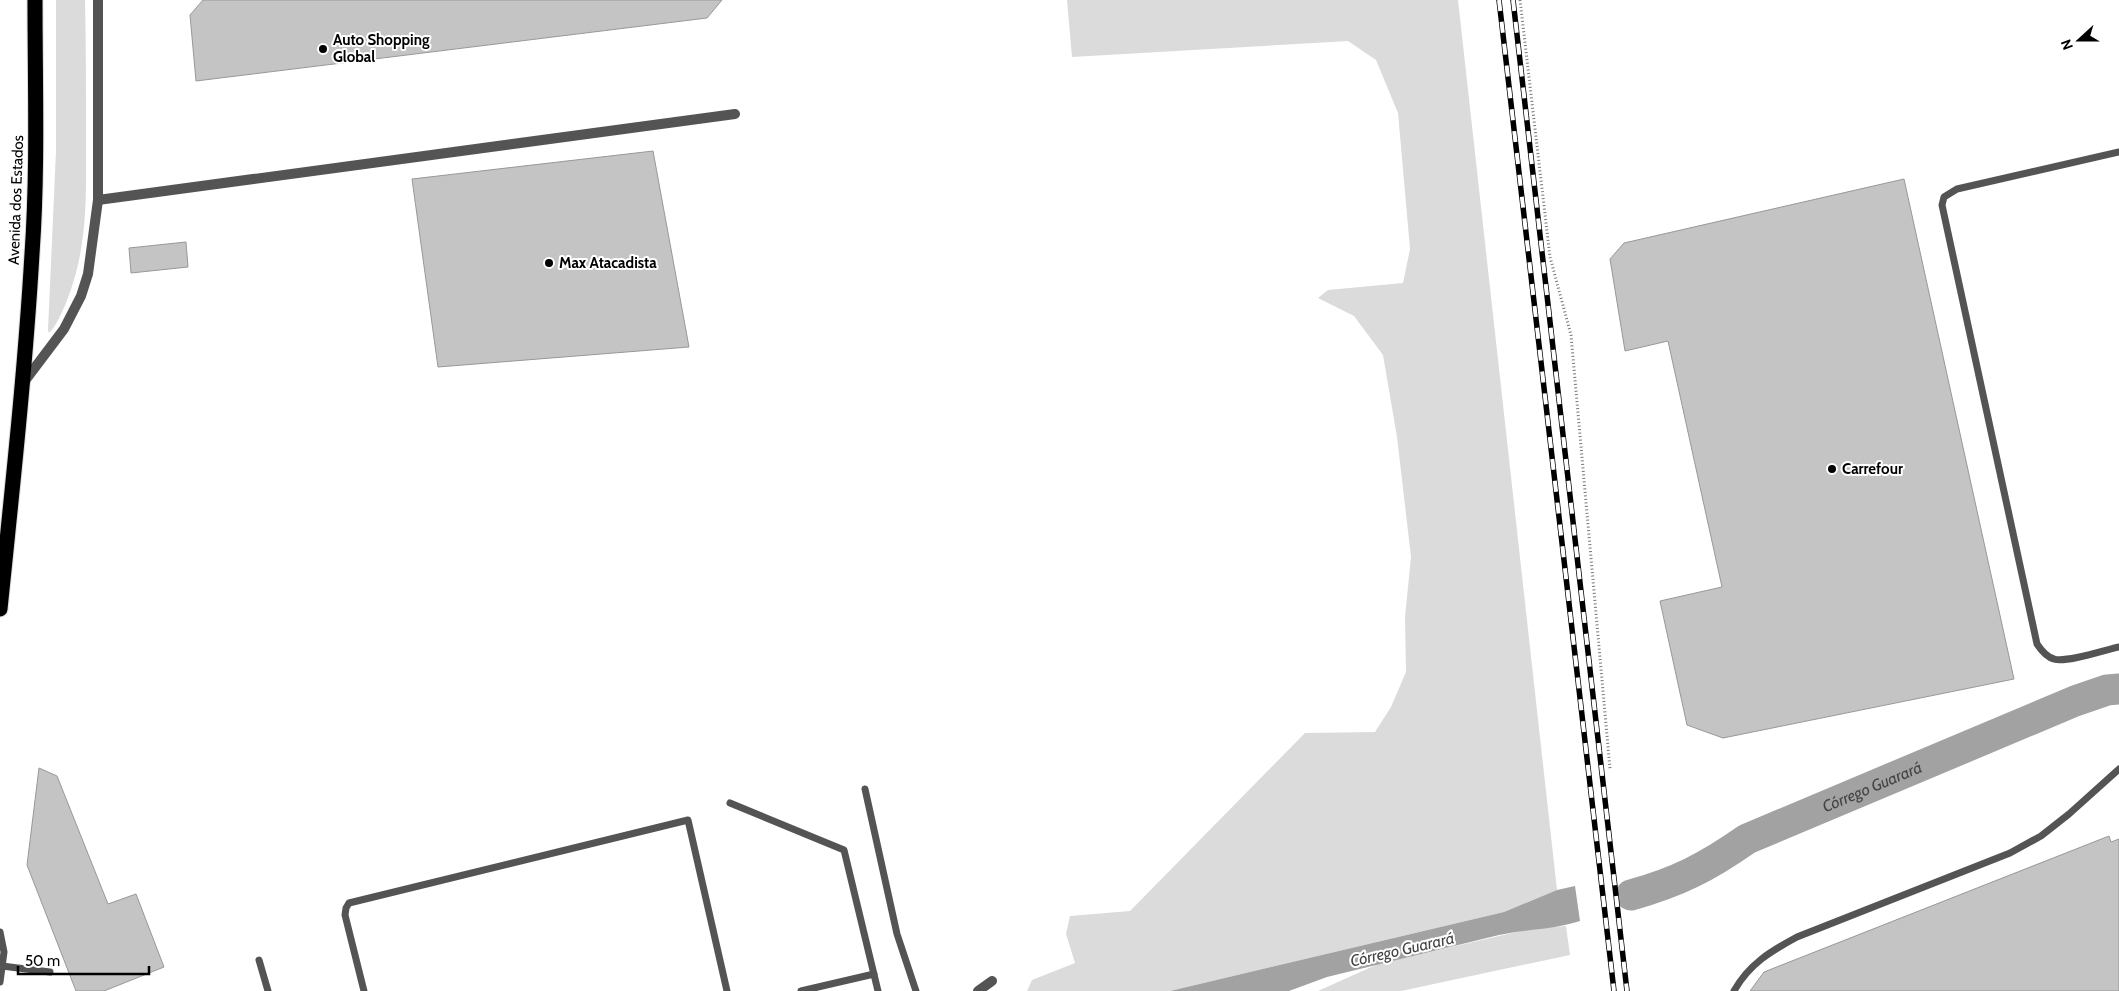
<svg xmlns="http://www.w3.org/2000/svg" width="2119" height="991" font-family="Cabin,sans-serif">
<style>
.green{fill:#dbdbdb}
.water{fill:#a2a2a2}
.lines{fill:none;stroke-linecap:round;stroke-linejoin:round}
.river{stroke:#a2a2a2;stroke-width:31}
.building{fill:#c4c4c4;stroke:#989898}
.highway-casing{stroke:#dbdbdb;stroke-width:17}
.path{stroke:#767676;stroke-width:3;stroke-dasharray:1 2.5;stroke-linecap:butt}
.lane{stroke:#545454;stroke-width:7}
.street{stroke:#545454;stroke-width:10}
.highway{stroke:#000;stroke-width:15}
.rail-casing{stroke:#000;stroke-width:5.5}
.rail{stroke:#fff;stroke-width:4;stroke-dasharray:11;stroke-linecap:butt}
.poi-dot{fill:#000;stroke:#fff;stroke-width:2}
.labels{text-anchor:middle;stroke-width:4;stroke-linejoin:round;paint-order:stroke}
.poi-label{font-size:15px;font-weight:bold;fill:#000;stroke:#fff;text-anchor:start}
.street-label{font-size:15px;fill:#000;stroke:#fff}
.water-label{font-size:16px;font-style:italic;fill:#434343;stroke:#fff}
</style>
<rect width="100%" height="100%" fill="#fff"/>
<g class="green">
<path d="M 56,0 L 85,0 C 86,45 86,89 86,134 C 86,193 89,246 66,303 C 62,312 57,325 49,333 L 48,330 L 56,151 Z"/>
<polygon points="1067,0 1458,0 1557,890 1504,912 1170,991 1027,991 1032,980 1075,963 1066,934 1070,916 1130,911 1305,733 1375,732 1391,707 1406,672 1405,617 1411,557 1397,437 1383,355 1354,316 1318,298 1328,290 1403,283 1410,249 1398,113 1376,60 1348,41 1072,57"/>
<polygon points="1566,926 1570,955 1401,991 1318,991 1378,964 1525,930"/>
</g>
<path class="water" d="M 1575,886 L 1580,921 C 1553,930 1526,929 1499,935 L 1327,977 L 1289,991 L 1170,991 L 1504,912 L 1557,890 Z"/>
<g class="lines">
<path class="river" id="s1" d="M 1631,895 C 1678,882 1707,867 1747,839 L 2075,701 L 2107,690 L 2119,689"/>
</g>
<g class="building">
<polygon points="203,0 722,0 707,18 196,81 190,15"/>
<polygon points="653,151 689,347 438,367 412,179"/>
<polygon points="1904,179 2014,679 1723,738 1687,725 1660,601 1722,587 1668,341 1625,351 1610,259 1624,243"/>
<polygon points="186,242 188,267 131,273 129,248"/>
<polygon points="39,768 57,776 108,904 136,894 164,967 104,991 76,991 27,865"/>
<polygon points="2109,836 2111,842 2119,839 2119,991 1750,991 1764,972"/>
</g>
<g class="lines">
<g class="highway-casing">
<path id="highway" d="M 0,609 C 12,491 25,373 32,254 C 38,169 35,85 35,0"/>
</g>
<polyline class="path" points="1520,0 1550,257 1571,335 1610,769"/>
<g class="lane">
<path d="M 2119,152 L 1957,189 L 1944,197 L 1942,205 L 2037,644 C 2041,650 2046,657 2054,659 C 2066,663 2105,650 2119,647"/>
<polyline points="865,789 897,934 916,991"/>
<polyline points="730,803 844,850 878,991"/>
<polyline points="0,932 4,952 0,982"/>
<polyline points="259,960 268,991"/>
<polyline points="2,966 50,972"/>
<polyline points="364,991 345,915 346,908 349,903 688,820 727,991"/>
<polyline points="801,991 874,974"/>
<path d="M 1734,991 C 1749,964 1771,951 1797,937 L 2010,853 L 2041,836 L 2069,814 L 2119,769"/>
</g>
<g class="street">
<polyline points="98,200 735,114"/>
<polyline points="24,382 64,329 81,296 88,274 98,200 98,0"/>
<polyline points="978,991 992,981"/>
</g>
<use href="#highway" class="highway"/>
<g class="rail-casing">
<g id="rail">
<polyline points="1499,0 1614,991"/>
<polyline points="1513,0 1627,991"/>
</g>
</g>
<use href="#rail" class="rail"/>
</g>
<g class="poi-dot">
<circle cx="323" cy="49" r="5"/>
<circle cx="549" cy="263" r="5"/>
<circle cx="1832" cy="469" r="5"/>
</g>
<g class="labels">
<g class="poi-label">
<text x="333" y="45">Auto Shopping<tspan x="333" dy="17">Global</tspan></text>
<text x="559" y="268">Max Atacadista</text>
<text x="1842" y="474">Carrefour</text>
</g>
<g class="street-label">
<text transform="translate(16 200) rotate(-88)" y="5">Avenida dos Estados</text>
</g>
<g class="water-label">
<text dy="6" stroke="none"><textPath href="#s1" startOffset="265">Córrego Guarará</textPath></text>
<text transform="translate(1402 949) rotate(-13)" y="6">Córrego Guarará</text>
</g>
</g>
<g transform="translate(2079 40) rotate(249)" stroke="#ffffff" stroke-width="4" paint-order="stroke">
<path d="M0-4L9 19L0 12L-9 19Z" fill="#000000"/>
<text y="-8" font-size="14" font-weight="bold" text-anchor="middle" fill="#000000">N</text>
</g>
<path d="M18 966v8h131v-8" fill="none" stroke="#000000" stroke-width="2.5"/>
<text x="25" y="966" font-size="15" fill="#000000" stroke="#ffffff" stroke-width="4" paint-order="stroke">50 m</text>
</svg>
